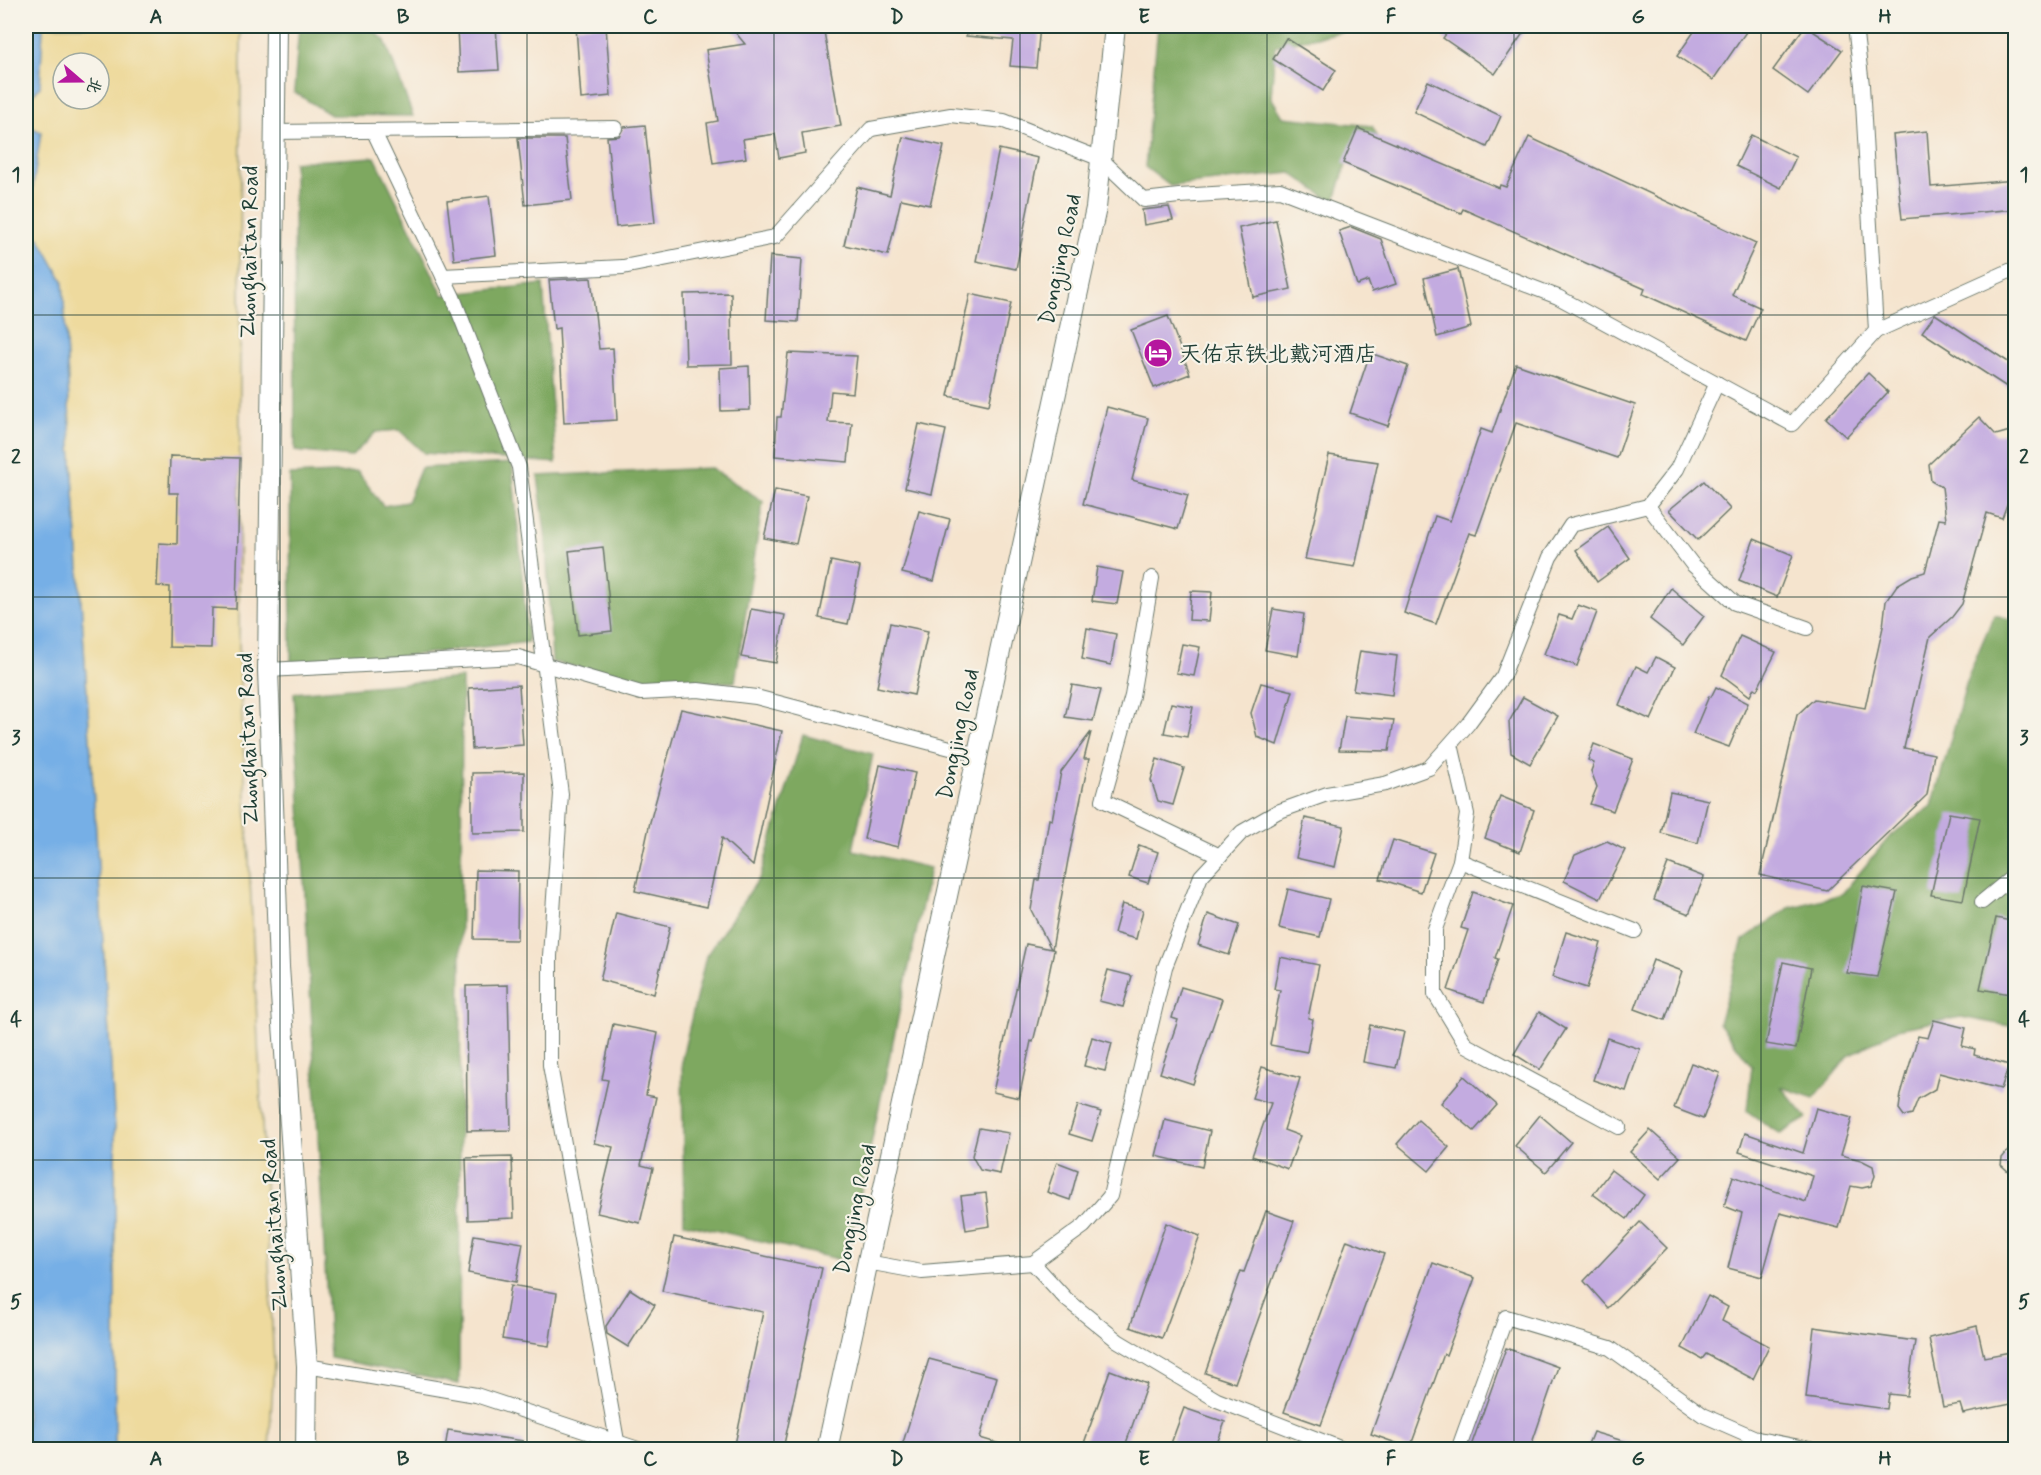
<svg xmlns="http://www.w3.org/2000/svg" width="2041" height="1475" font-family="Mynerve,'LXGW WenKai TC',sans-serif">
<style>
.forest{fill:#7ea860;stroke:#4e724a;stroke-width:1.5}
.sand{fill:#eeda9e;stroke:#868c69;stroke-width:1.5;fill-rule:evenodd}
.water{fill:#76afe6;stroke:#4a768d;stroke-width:1.5}
.building{fill:#c3abe0}
.lines{fill:none;stroke-linecap:round;stroke-linejoin:round}
.street-casing{stroke:#6a776a;stroke-width:16}
.secondary-casing{stroke:#6a776a;stroke-width:22}
.street{stroke:#fff;stroke-width:14}
.secondary{stroke:#fff;stroke-width:20}
.grid{fill:none;stroke:#1f3d34;stroke-width:1.5;stroke-opacity:0.55}
.labels{text-anchor:middle;stroke-width:4.5;stroke-linejoin:round;paint-order:stroke}
.street-label{font-size:22px;fill:#1f3d34;stroke:#f7f3e8}
.poi-label{font-size:22px;fill:#1f3d34;stroke:#f7f3e8;text-anchor:start}
.neatline{fill:none;stroke:#1f3d34;stroke-width:2}
.grid-label{font-size:20px;text-anchor:middle;font-weight:bold;fill:#1f3d34}
</style>
<rect width="100%" height="100%" fill="#f7f3e8"/>
<filter id="ink" filterUnits="userSpaceOnUse"><feTurbulence type="fractalNoise" baseFrequency=".0167" numOctaves="2"/><feDisplacementMap in="SourceGraphic" scale="12" xChannelSelector="R" yChannelSelector="G"/><feConvolveMatrix kernelMatrix="1 2 1 2 8 2 1 2 1" color-interpolation-filters="sRGB"/></filter>
<filter id="wash" filterUnits="userSpaceOnUse"><feTurbulence type="fractalNoise" baseFrequency=".008" numOctaves="4" result="noise"/><feDisplacementMap in="SourceGraphic" scale="24" xChannelSelector="R" yChannelSelector="G"/><feGaussianBlur stdDeviation="1.35" result="paint"/><feColorMatrix in="noise" values="0 0 0 0 0 0 0 0 0 0 0 0 0 0 0 0 0 1.4 0 .05"/><feComposite in="paint" operator="in"/></filter>
<g filter="url(#wash)">
<rect width="100%" height="100%" fill="#f5e4ce"/>
<g class="forest">
<polygon points="299,26 369,26 385,41 413,116 331,115 294,92"/>
<polygon points="1158,26 1367,26 1275,46 1271,97 1283,117 1372,126 1388,157 1350,152 1334,203 1291,173 1170,186 1145,167"/>
<polygon points="375,157 443,295 543,284 556,463 424,453 399,430 376,432 351,457 295,451 294,162"/>
<polygon points="512,463 528,642 291,669 290,475 358,472 383,506 407,502 421,468"/>
<polygon points="711,468 763,501 735,682 648,682 552,662 546,540 538,476"/>
<polygon points="1994,615 2015,620 2015,1027 1961,1017 1897,1029 1850,1055 1814,1098 1781,1087 1807,1118 1780,1134 1747,1111 1752,1066 1719,1023 1743,940 1789,908 1842,894 1891,835 1932,806 1969,674"/>
<polygon points="462,678 459,1384 330,1358 294,693"/>
<polygon points="803,735 873,754 853,850 930,868 846,1261 684,1223 682,1058 706,956 760,877"/>
</g>
<path class="sand" d="M 43,26 L 241,26 L 239,659 L 274,1364 L 269,1449 L 115,1449 L 115,1129 L 71,445 L 63,281 L 39,239 L 26,237 L 26,206 L 31,199 L 41,132 L 26,125 L 26,101 L 40,87 ZM 63,63 L 99,63 L 99,99 L 63,99 Z"/>
<g class="water">
<polygon points="26,26 43,26 40,87 26,101"/>
<polygon points="26,125 41,132 31,199 26,206"/>
<polygon points="26,237 39,238 63,281 71,445 115,1129 115,1449 26,1449"/>
</g>
<g id="blocks">
<g class="building">
<polygon points="457,26 496,26 499,70 459,72"/>
<polygon points="576,26 606,26 611,96 581,99"/>
<polygon points="730,26 823,26 841,126 802,133 805,153 779,158 775,134 743,139 746,158 713,163 707,123 718,121 706,50 745,44"/>
<polygon points="966,26 1040,26 1036,68 1010,66 1013,40 966,36"/>
<polygon points="1452,26 1528,26 1495,74 1443,38"/>
<polygon points="1698,26 1750,26 1713,80 1677,56"/>
<polygon points="1805,26 1842,50 1808,95 1773,70"/>
<polygon points="1286,38 1336,70 1323,91 1273,59"/>
<polygon points="1428,81 1501,116 1487,147 1414,112"/>
<polygon points="645,125 655,223 616,227 607,137 619,136 624,127"/>
<polygon points="1358,128 1499,188 1500,185 1506,187 1529,137 1756,243 1732,295 1761,308 1746,341 1643,294 1645,289 1463,209 1461,213 1343,163"/>
<polygon points="1927,131 1931,187 2016,180 2016,209 1902,219 1893,135"/>
<polygon points="1751,135 1796,157 1781,188 1736,166"/>
<polygon points="903,137 944,146 930,205 901,199 888,255 844,245 857,187 890,195"/>
<polygon points="518,138 565,138 572,200 525,205"/>
<polygon points="999,149 1038,158 1016,269 976,261"/>
<polygon points="489,196 496,255 454,260 447,201"/>
<polygon points="1169,207 1173,220 1144,225 1142,210"/>
<polygon points="1276,220 1291,289 1253,297 1239,228"/>
<polygon points="1351,227 1381,239 1396,284 1372,292 1368,281 1357,285 1339,231"/>
<polygon points="770,256 802,259 798,322 766,320"/>
<polygon points="1458,269 1471,327 1437,337 1424,278"/>
<polygon points="591,278 599,349 613,348 617,420 564,423 559,328 554,329 549,280"/>
<polygon points="731,293 732,364 686,365 684,294"/>
<polygon points="970,294 1011,303 989,405 948,396"/>
<polygon points="1935,314 2016,367 2016,393 1922,332"/>
<polygon points="1168,316 1190,374 1154,388 1131,330"/>
<polygon points="788,353 857,356 853,393 831,391 828,422 852,423 848,462 775,456 777,417 781,417"/>
<polygon points="1370,353 1408,366 1388,426 1350,413"/>
<polygon points="1516,364 1635,405 1617,458 1516,423 1476,535 1469,533 1436,624 1404,613 1435,516 1450,521 1481,429 1492,433"/>
<polygon points="749,366 750,410 721,411 720,368"/>
<polygon points="1868,373 1888,392 1846,437 1826,418"/>
<polygon points="1107,407 1148,418 1132,480 1188,495 1178,529 1083,504"/>
<polygon points="1979,417 1996,435 2010,431 2016,449 2016,495 2010,496 2002,518 1987,513 1962,604 1952,617 1930,637 1904,748 1934,754 1927,795 1827,891 1760,875 1797,715 1814,699 1865,708 1883,627 1886,601 1897,585 1912,576 1925,572 1939,519 1946,520 1942,487 1931,481 1929,464"/>
<polygon points="919,424 946,430 932,494 905,488"/>
<polygon points="1329,455 1378,462 1355,567 1305,559"/>
<polygon points="170,456 240,458 236,609 212,608 211,648 169,647 170,587 157,586 159,543 177,544 178,493 169,493"/>
<polygon points="1704,481 1730,509 1698,540 1669,510"/>
<polygon points="775,490 807,496 796,544 764,538"/>
<polygon points="919,511 950,519 934,581 902,573"/>
<polygon points="1608,527 1630,558 1597,582 1576,550"/>
<polygon points="1754,539 1793,555 1777,597 1739,581"/>
<polygon points="603,547 612,631 578,635 569,551"/>
<polygon points="831,561 860,567 848,624 819,618"/>
<polygon points="1097,567 1123,572 1117,604 1092,601"/>
<polygon points="1671,588 1704,616 1683,645 1650,619"/>
<polygon points="1191,591 1212,592 1209,621 1189,620"/>
<polygon points="1578,605 1597,612 1577,666 1544,654 1559,615 1572,619"/>
<polygon points="751,609 785,615 776,663 741,657"/>
<polygon points="1273,609 1304,614 1298,656 1265,650"/>
<polygon points="890,623 928,631 914,695 877,687"/>
<polygon points="1087,628 1116,634 1111,665 1082,659"/>
<polygon points="1740,636 1776,652 1757,690 1754,688 1750,696 1722,675"/>
<polygon points="1182,644 1200,647 1194,676 1176,673"/>
<polygon points="1360,651 1397,656 1392,695 1353,690"/>
<polygon points="1656,657 1675,667 1651,720 1619,705 1636,666 1648,672"/>
<polygon points="1261,683 1293,691 1277,745 1257,737 1251,713"/>
<polygon points="519,685 523,745 472,749 469,688"/>
<polygon points="1072,685 1101,690 1093,721 1065,717"/>
<polygon points="1716,687 1748,703 1729,747 1693,734 1709,696 1711,697"/>
<polygon points="1523,697 1558,716 1530,764 1511,753 1509,722"/>
<polygon points="1171,703 1193,707 1187,737 1164,733"/>
<polygon points="681,709 782,731 753,866 722,838 707,907 635,891 650,822"/>
<polygon points="1345,716 1394,720 1389,751 1339,750"/>
<polygon points="1091,732 1084,759 1089,759 1068,860 1052,949 1054,950 1044,998 1033,1042 1031,1041 1019,1098 993,1092 1026,944 1051,949 1031,910 1036,880 1039,880 1049,819 1052,820 1061,772"/>
<polygon points="1594,744 1633,759 1613,811 1590,804 1597,787 1591,771 1594,763 1588,760"/>
<polygon points="1157,759 1184,768 1173,805 1158,801 1151,780"/>
<polygon points="880,765 915,773 898,847 864,839"/>
<polygon points="524,772 524,832 472,833 472,773"/>
<polygon points="1670,792 1708,800 1698,843 1661,833"/>
<polygon points="1500,796 1534,810 1520,852 1485,838"/>
<polygon points="1949,813 1980,818 1963,900 1931,895"/>
<polygon points="1305,818 1344,826 1335,867 1296,858"/>
<polygon points="1393,840 1434,853 1421,892 1380,879"/>
<polygon points="1607,841 1625,850 1600,899 1564,881 1575,855"/>
<polygon points="1139,845 1158,852 1148,883 1129,877"/>
<polygon points="1668,863 1704,877 1689,914 1654,900"/>
<polygon points="476,870 518,871 517,940 474,939"/>
<polygon points="1863,886 1897,892 1877,977 1847,973"/>
<polygon points="1288,889 1329,899 1320,937 1279,928"/>
<polygon points="1473,892 1513,906 1495,958 1498,959 1484,1002 1448,990 1468,930 1461,928"/>
<polygon points="1122,904 1143,910 1136,939 1114,933"/>
<polygon points="616,913 670,927 654,994 600,980"/>
<polygon points="1208,914 1239,925 1229,955 1198,945"/>
<polygon points="1996,918 2016,922 2016,995 1980,989"/>
<polygon points="1566,932 1601,943 1587,988 1552,977"/>
<polygon points="1280,957 1319,965 1308,1018 1313,1019 1307,1052 1270,1045 1280,990 1274,989"/>
<polygon points="1653,960 1682,971 1665,1020 1635,1009"/>
<polygon points="1783,962 1811,968 1796,1049 1766,1044"/>
<polygon points="1108,970 1132,976 1123,1007 1099,1001"/>
<polygon points="508,985 511,1130 467,1131 466,986"/>
<polygon points="1181,987 1222,999 1193,1084 1160,1073 1178,1020 1172,1018"/>
<polygon points="1539,1012 1566,1029 1540,1070 1514,1054"/>
<polygon points="1934,1020 1966,1028 1962,1046 1975,1049 1974,1055 2009,1065 2001,1089 1939,1073 1935,1089 1918,1099 1912,1114 1904,1116 1899,1109 1901,1094 1918,1036 1928,1038"/>
<polygon points="613,1024 658,1033 646,1095 656,1097 641,1165 653,1168 640,1223 597,1213 613,1147 594,1143 608,1080 602,1079"/>
<polygon points="1370,1025 1404,1032 1396,1068 1363,1062"/>
<polygon points="1092,1037 1112,1043 1105,1071 1084,1066"/>
<polygon points="1607,1038 1640,1049 1626,1091 1593,1080"/>
<polygon points="1691,1063 1720,1073 1703,1119 1674,1108"/>
<polygon points="1262,1067 1300,1078 1284,1130 1300,1136 1288,1169 1252,1156 1271,1103 1252,1098"/>
<polygon points="1464,1076 1497,1105 1474,1131 1441,1103"/>
<polygon points="1078,1105 1101,1112 1092,1141 1069,1134"/>
<polygon points="1816,1108 1852,1118 1841,1155 1861,1160 1873,1166 1875,1176 1871,1186 1862,1188 1851,1186 1839,1228 1780,1213 1762,1277 1728,1268 1742,1213 1724,1206 1733,1176 1806,1202 1813,1176 1739,1152 1745,1133 1803,1153"/>
<polygon points="1540,1115 1571,1142 1546,1172 1515,1146"/>
<polygon points="1165,1120 1210,1131 1202,1167 1156,1156"/>
<polygon points="1418,1120 1449,1147 1429,1171 1397,1144"/>
<polygon points="979,1128 1009,1133 1000,1174 980,1170 972,1156"/>
<polygon points="1650,1130 1680,1157 1660,1179 1630,1152"/>
<polygon points="2016,1141 2016,1178 2001,1165 2002,1158"/>
<polygon points="512,1157 514,1218 468,1220 466,1158"/>
<polygon points="1057,1162 1078,1170 1070,1200 1047,1192"/>
<polygon points="1611,1170 1644,1195 1627,1219 1593,1194"/>
<polygon points="986,1193 990,1226 966,1230 961,1196"/>
<polygon points="1266,1211 1294,1221 1235,1383 1205,1373 1241,1271 1244,1272"/>
<polygon points="1640,1222 1667,1248 1608,1308 1584,1281"/>
<polygon points="1166,1223 1200,1236 1162,1338 1130,1327"/>
<polygon points="474,1235 523,1243 516,1282 468,1273"/>
<polygon points="674,1237 822,1268 783,1449 734,1449 763,1312 662,1291"/>
<polygon points="1347,1240 1384,1254 1321,1425 1284,1412"/>
<polygon points="1433,1263 1475,1278 1446,1355 1444,1354 1410,1448 1371,1434"/>
<polygon points="511,1285 557,1293 549,1346 502,1339"/>
<polygon points="630,1289 655,1305 628,1347 607,1334 606,1326"/>
<polygon points="1708,1296 1728,1307 1722,1321 1769,1346 1753,1379 1706,1354 1702,1359 1682,1348"/>
<polygon points="1977,1326 1984,1357 2016,1351 2016,1403 1963,1414 1960,1404 1943,1407 1929,1338"/>
<polygon points="1814,1327 1915,1341 1907,1396 1889,1394 1887,1409 1806,1398"/>
<polygon points="1506,1348 1558,1367 1530,1449 1470,1449"/>
<polygon points="929,1359 997,1377 980,1438 1007,1446 1007,1449 901,1449"/>
<polygon points="1110,1370 1147,1384 1124,1449 1094,1449 1083,1446"/>
<polygon points="1184,1408 1225,1422 1215,1449 1169,1449"/>
<polygon points="448,1430 523,1441 523,1449 445,1449"/>
<polygon points="1593,1432 1640,1446 1639,1449 1586,1449"/>
</g>
</g>
</g>
<g filter="url(#ink)">
<use href="#blocks" fill-opacity="0" stroke="#6a776a" stroke-width="1.5"/>
<g class="lines">
<g class="street-casing">
<g id="street">
<polyline points="1855,26 1862,85 1876,331"/>
<polyline points="273,132 615,128"/>
<polyline points="374,132 453,297 519,467 561,794 550,956 550,1065 617,1441"/>
<polyline points="443,276 623,267 775,237 871,129 951,115 1004,121 1101,159 1144,200 1179,196 1280,190 1558,297 1792,424 1876,331 2016,268"/>
<polyline points="1648,506 1692,564 1735,603 1807,628"/>
<polyline points="1152,578 1132,696 1103,800 1220,856"/>
<polyline points="268,670 518,657 641,693 698,690 756,697 977,755"/>
<polyline points="1451,744 1467,814 1460,861 1435,929 1435,994 1466,1045 1619,1127"/>
<polyline points="1460,861 1635,931"/>
<polyline points="1982,902 2016,874"/>
<polyline points="867,1262 922,1272 1033,1263 1084,1226 1110,1196 1165,967 1201,876 1242,832 1277,812 1327,794 1385,784 1429,768 1468,724 1503,676 1550,557 1571,525 1648,506 1677,469 1717,383"/>
<polyline points="1033,1263 1066,1299 1118,1341 1217,1400 1345,1450"/>
<polyline points="307,1366 476,1395 641,1450"/>
<polyline points="1458,1450 1506,1317 1610,1348 1703,1415 1758,1439 1815,1450"/>
</g>
</g>
<g class="secondary-casing">
<g id="secondary">
<polyline points="276,26 268,670 279,967 307,1366 306,1450"/>
<polyline points="827,1450 1096,208 1115,26"/>
</g>
</g>
<use href="#street" class="street"/>
<use href="#secondary" class="secondary"/>
</g>
</g>
<path class="grid" d="M 280,26 L 280,1450M 527,26 L 527,1450M 774,26 L 774,1450M 1020,26 L 1020,1450M 1267,26 L 1267,1450M 1514,26 L 1514,1450M 1761,26 L 1761,1450M 26,315 L 2016,315M 26,597 L 2016,597M 26,878 L 2016,878M 26,1160 L 2016,1160"/>
<defs>
<g id="hotel-disc" transform="scale(1.5)"><circle r="9.5" fill="#b5179e" stroke="#f7f3e8"/><path d="M-6-4.5h1.5V1H6V5H4.5V3h-9V5H-6ZM-4 0a1.8 1.8 0 1 1 3.6 0ZM.5 0V-2.5h3Q6-2.5 6 0Z" fill="#fff"/></g>
</defs>
<g fill-rule="evenodd">
<use href="#hotel-disc" x="1158" y="353"/>
</g>
<g class="labels">
<g class="street-label">
<text transform="translate(248 252) rotate(-89)" y="8">Zhonghaitan Road</text>
<text transform="translate(1059 259) rotate(-78)" y="8">Dongjing Road</text>
<text transform="translate(957 734) rotate(-78)" y="8">Dongjing Road</text>
<text transform="translate(247 739) rotate(-92)" y="8">Zhonghaitan Road</text>
<text transform="translate(854 1209) rotate(-78)" y="8">Dongjing Road</text>
<text transform="translate(273 1225) rotate(-94)" y="8">Zhonghaitan Road</text>
</g>
<g class="poi-label">
<text x="1179" y="361">天佑京铁北戴河酒店</text>
</g>
</g>
<rect width="2041" height="1475" fill="none" stroke="#f7f3e8" stroke-width="66"/>
<g transform="translate(81 81) rotate(110)"><circle r="28" fill="#f7f3e8" stroke="#a1aaa0" stroke-width="1.5"/>
<path d="M0-4.5L10 22L0 15L-10 22Z" fill="#b5179e"/>
<text y="-9" font-size="16" font-weight="bold" text-anchor="middle" fill="#1f3d34">北</text>
</g>
<rect x="33" y="33" width="1975" height="1409" class="neatline"/>
<g class="grid-label">
<text x="156" y="23">A</text>
<text x="403" y="23">B</text>
<text x="650" y="23">C</text>
<text x="897" y="23">D</text>
<text x="1144" y="23">E</text>
<text x="1391" y="23">F</text>
<text x="1638" y="23">G</text>
<text x="1885" y="23">H</text>
<text x="16" y="181">1</text>
<text x="2024" y="181">1</text>
<text x="16" y="463">2</text>
<text x="2024" y="463">2</text>
<text x="16" y="744">3</text>
<text x="2024" y="744">3</text>
<text x="16" y="1026">4</text>
<text x="2024" y="1026">4</text>
<text x="16" y="1308">5</text>
<text x="2024" y="1308">5</text>
<text x="156" y="1465">A</text>
<text x="403" y="1465">B</text>
<text x="650" y="1465">C</text>
<text x="897" y="1465">D</text>
<text x="1144" y="1465">E</text>
<text x="1391" y="1465">F</text>
<text x="1638" y="1465">G</text>
<text x="1885" y="1465">H</text>
</g>
</svg>
